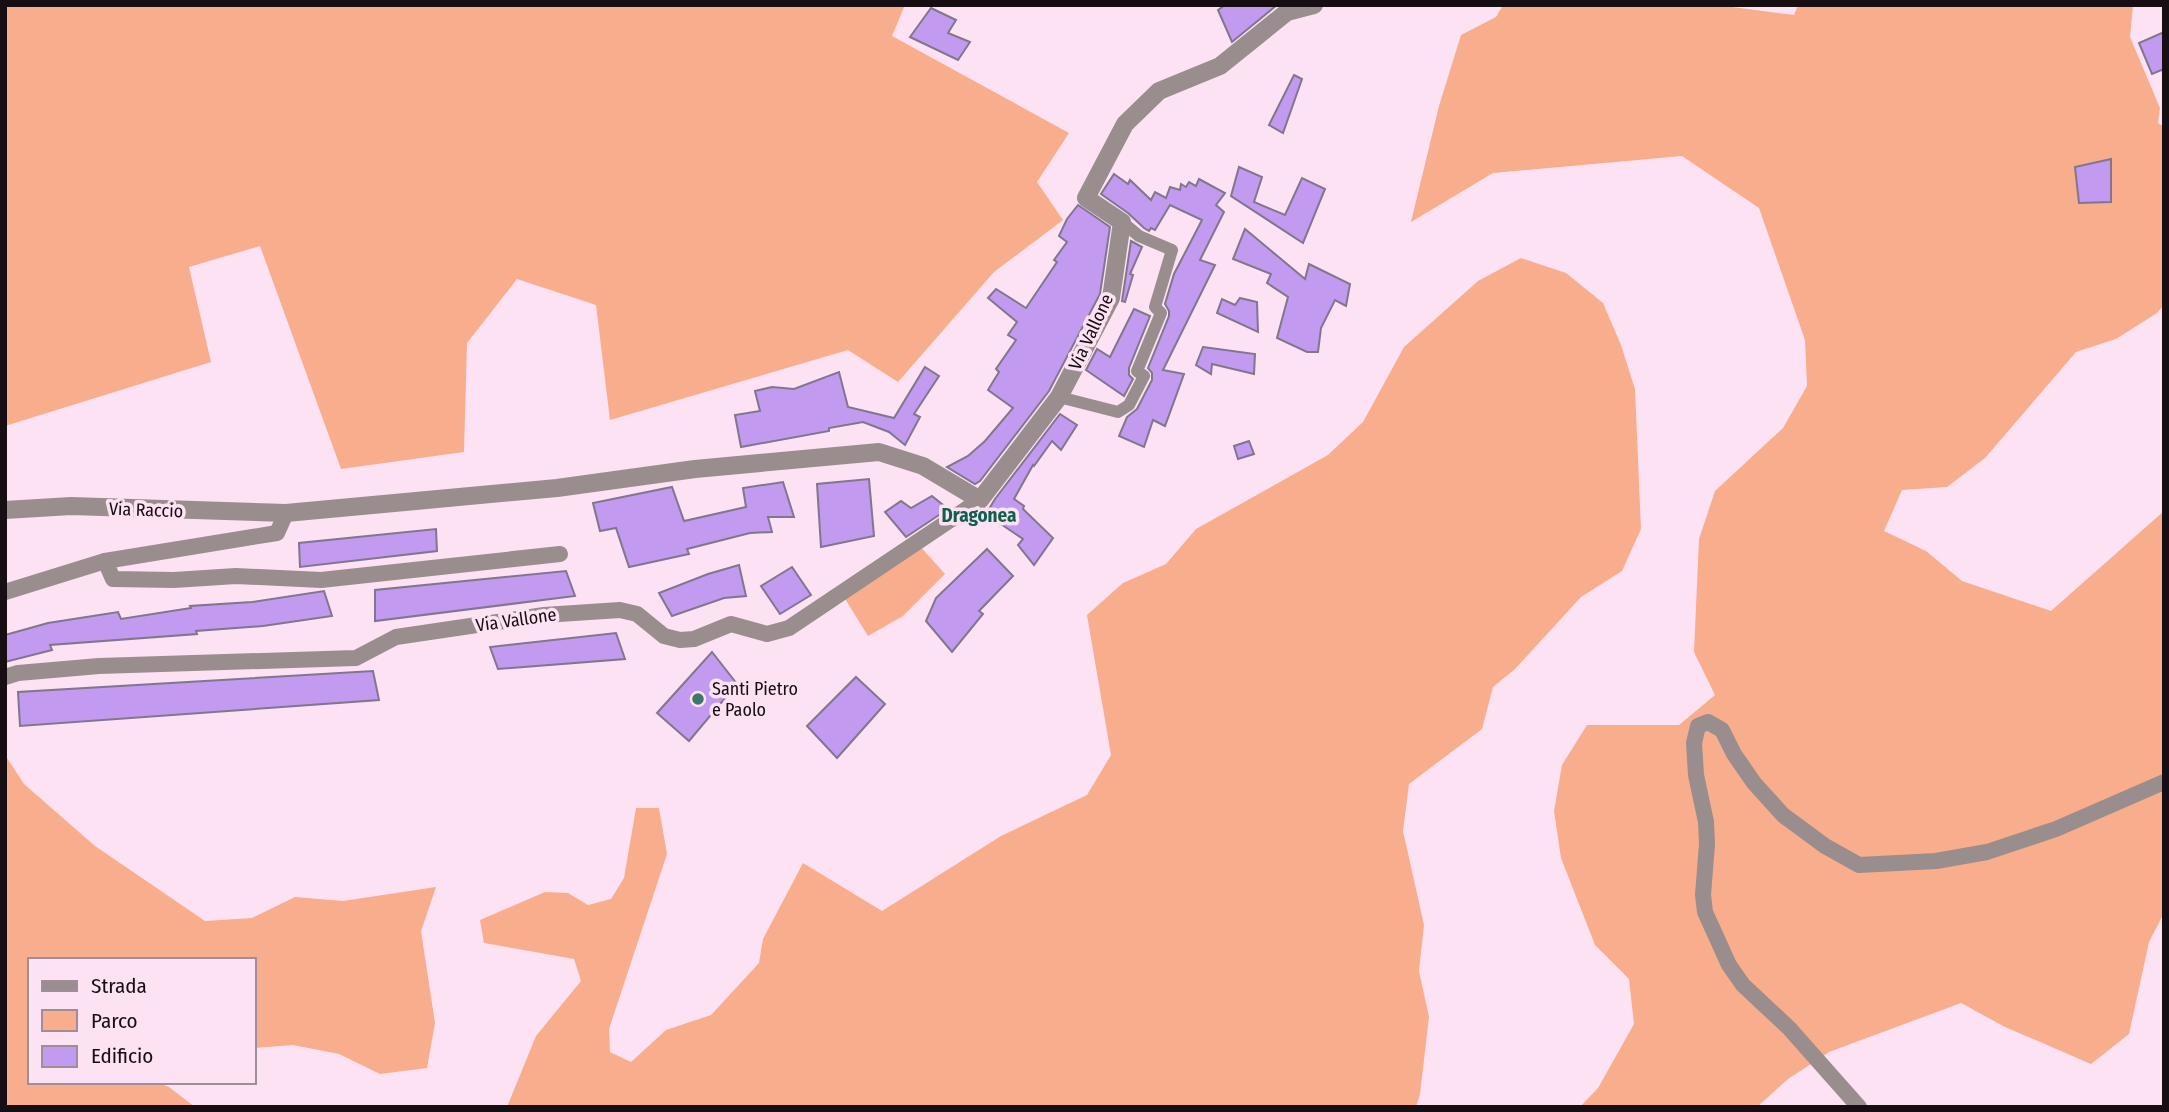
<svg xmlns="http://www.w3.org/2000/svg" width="2169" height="1112" font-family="'Fira Sans Condensed',sans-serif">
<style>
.green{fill:#f8ae8c}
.building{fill:#c29aef;stroke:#81768d;stroke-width:2}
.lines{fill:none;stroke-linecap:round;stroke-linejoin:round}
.pedestrian{stroke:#9a8d8e;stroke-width:12}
.minor{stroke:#9a8d8e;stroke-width:16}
.tertiary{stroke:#9a8d8e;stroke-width:18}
.poi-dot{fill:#3b7966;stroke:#fce2f3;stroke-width:2.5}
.labels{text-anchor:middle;stroke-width:7;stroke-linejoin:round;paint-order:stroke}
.street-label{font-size:18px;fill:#170e14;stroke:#fce2f3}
.poi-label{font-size:18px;fill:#170e14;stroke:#fce2f3;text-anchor:start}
.neighbourhood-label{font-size:19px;font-weight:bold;fill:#0e5f4b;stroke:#fce2f3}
</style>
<rect width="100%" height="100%" fill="#fce2f3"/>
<g class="green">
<polygon points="5,5 905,5 892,36 1069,133 1037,182 1063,220 994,272 898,382 848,350 610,420 596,305 517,279 467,343 464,452 341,469 260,246 189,267 211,362 5,426"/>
<polygon points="1503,5 1717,5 1794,15 1798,5 2133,5 2130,37 2160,108 2158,123 2164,127 2164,305 2157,313 2116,339 2076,352 1985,458 1947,487 1902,490 1884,531 1926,551 1962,581 2051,611 2164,511 2164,913 2149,942 2129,1034 2091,1064 2005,1027 1961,1003 1829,1052 1788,1079 1757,1107 1580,1107 1598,1088 1634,1024 1629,979 1595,945 1561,858 1554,811 1562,765 1587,725 1679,725 1715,695 1694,652 1699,539 1715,491 1783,428 1807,386 1805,340 1759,208 1682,156 1493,173 1411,222 1439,106 1461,35 1496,17"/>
<polygon points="1521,258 1566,273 1603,303 1621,345 1635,389 1641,529 1622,571 1581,597 1515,669 1493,687 1482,729 1409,784 1403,831 1424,925 1419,971 1429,1017 1420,1094 1416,1107 507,1107 536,1036 581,981 574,959 484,943 480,920 545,892 568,893 588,905 611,899 624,878 636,808 659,808 667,854 609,1029 610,1052 631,1062 666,1030 711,1015 759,963 763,939 803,863 882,911 1001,836 1087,795 1111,755 1087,615 1123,583 1166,564 1196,529 1328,455 1363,422 1404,347 1478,281"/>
<polygon points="919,545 945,574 903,616 868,636 844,597"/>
<polygon points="5,755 24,784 95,846 205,921 252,918 295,897 343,901 436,887 421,931 435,1023 427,1068 380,1074 339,1054 293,1045 254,1048 254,960 30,960 30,1082 156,1082 169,1087 195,1107 5,1107"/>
</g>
<g class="building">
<polygon points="1225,5 1277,5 1232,42 1218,10"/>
<polygon points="931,8 956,20 948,33 970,42 958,60 910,37"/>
<polygon points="2164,32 2164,69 2152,74 2139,43"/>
<polygon points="1294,75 1302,79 1283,133 1269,125"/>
<polygon points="2111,159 2111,202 2079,203 2075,167"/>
<polygon points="1239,167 1262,177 1254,202 1285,215 1302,178 1325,189 1303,243 1231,196"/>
<polygon points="1114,174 1128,184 1130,180 1151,200 1155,192 1166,198 1170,187 1180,190 1181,184 1186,187 1189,182 1196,186 1199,179 1225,193 1216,205 1224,212 1200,260 1215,265 1163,370 1184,374 1165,426 1153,420 1144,447 1119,436 1127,417 1137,409 1152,380 1152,373 1148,368 1169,316 1169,311 1165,304 1174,274 1202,220 1170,205 1155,230 1151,228 1149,231 1144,228 1128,213 1101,194"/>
<polygon points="1078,205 1110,227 1100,294 1049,391 980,481 975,484 947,467 968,456 985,441 1013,408 988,390 999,372 996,369 1016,340 1008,335 1017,322 988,298 996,289 1026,308 1057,262 1054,260 1067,242 1059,236 1067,219"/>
<polygon points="1245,229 1305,279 1309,264 1350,284 1346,306 1335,300 1321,328 1318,352 1307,352 1277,338 1288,297 1267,283 1271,274 1233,259"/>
<polygon points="1131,241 1142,247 1130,274 1133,275 1125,302 1122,301"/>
<polygon points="1240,298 1257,302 1258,332 1217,313 1222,299 1235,305"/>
<polygon points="1134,309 1150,316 1129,368 1129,375 1133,379 1124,396 1086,370 1097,349 1110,357"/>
<polygon points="1203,347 1255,354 1254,374 1212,364 1211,374 1196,365"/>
<polygon points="925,367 939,376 914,414 920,417 905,445 889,432 863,422 829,428 829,431 741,447 735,415 760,411 755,391 772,387 794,389 839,372 848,407 894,418"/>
<polygon points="1060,414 1077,425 1061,450 1052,441 1034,466 1033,465 1014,499 1024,506 1023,509 1053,538 1034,565 1018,545 1023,539 986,514 995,499"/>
<polygon points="1249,441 1254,454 1238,459 1234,446"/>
<polygon points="869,479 874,536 821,547 817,484"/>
<polygon points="783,482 794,517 768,517 772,532 750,533 687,549 689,554 629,567 616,528 600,531 593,503 672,487 684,521 746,507 743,488"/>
<polygon points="932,496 948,509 906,537 885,512 901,501 911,508"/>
<polygon points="436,529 437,551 300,567 299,543"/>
<polygon points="987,549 1013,576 979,611 983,614 952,652 926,621 936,598"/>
<polygon points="739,565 746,596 724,598 672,616 659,593 708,574"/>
<polygon points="792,567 811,595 780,614 761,586"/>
<polygon points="566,571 575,596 375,621 375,590"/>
<polygon points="324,591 332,616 263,626 196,631 197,634 50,645 52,650 5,662 5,635 48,623 118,612 121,619 191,608 190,606 252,602"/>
<polygon points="616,633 625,659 498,669 490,647"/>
<polygon points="712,652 737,684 689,741 657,713"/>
<polygon points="373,671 379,700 20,726 18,692"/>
<polygon points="856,677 885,704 837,758 807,726"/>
</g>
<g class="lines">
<polyline class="pedestrian" points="1059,397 1118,412 1129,405 1144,376 1137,371 1161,313 1155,307 1172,250 1139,236 1122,222"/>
<g class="minor">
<polyline points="105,561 113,579 174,580 236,576 321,580 560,554"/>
<polyline points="5,592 105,561 277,533 286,513"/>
<polyline points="5,677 18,673 99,666 356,658 396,637 544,615 620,610 637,614 664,636 680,640 694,639 731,624 767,634 789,628 980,500"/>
<polyline points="1859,1107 1789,1028 1743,985 1729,965 1705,912 1703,895 1707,844 1706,822 1696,775 1694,743 1698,726 1708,722 1722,730 1734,754 1754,783 1783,815 1825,846 1859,865 1936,861 1987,852 2056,829 2164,782"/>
</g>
<polyline class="tertiary" points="5,510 71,506 286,513 557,488 695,469 879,452 923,466 980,500 1059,397 1111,298 1122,222 1086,198 1125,124 1159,91 1220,66 1287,12 1314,5"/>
</g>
<circle class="poi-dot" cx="698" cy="699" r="7"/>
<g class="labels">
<g class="street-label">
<text transform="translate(1091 332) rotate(-65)" y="6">Via Vallone</text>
<text transform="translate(146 510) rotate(2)" y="6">Via Raccio</text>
<text transform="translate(516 620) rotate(-8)" y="6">Via Vallone</text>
</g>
<g class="poi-label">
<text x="712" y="695">Santi Pietro<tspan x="712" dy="21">e Paolo</tspan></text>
</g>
<g class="neighbourhood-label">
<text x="979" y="522">Dragonea</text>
</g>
</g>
<rect width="2169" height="1112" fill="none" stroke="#170e14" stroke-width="14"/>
<rect x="28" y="958" width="228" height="126" fill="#fce2f3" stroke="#a08d9a" stroke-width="2"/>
<rect x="42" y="981" width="35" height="10" fill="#9a8d8e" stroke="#a08d9a" stroke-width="2"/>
<text x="91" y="993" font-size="21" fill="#170e14">Strada</text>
<rect x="42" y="1010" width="35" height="21" fill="#f8ae8c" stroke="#a08d9a" stroke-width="2"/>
<text x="91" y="1028" font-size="21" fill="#170e14">Parco</text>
<rect x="42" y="1046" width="35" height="21" fill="#c29aef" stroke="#a08d9a" stroke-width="2"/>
<text x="91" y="1063" font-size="21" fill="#170e14">Edificio</text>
</svg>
